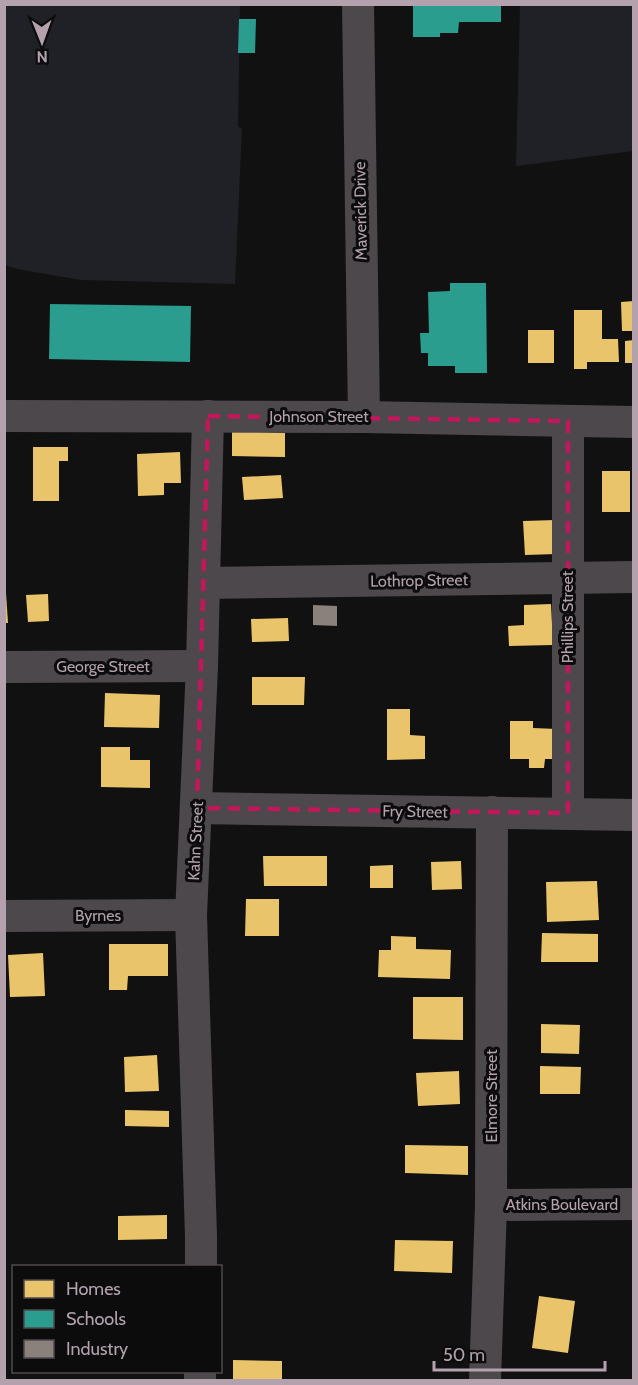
<svg xmlns="http://www.w3.org/2000/svg" width="638" height="1385" font-family="Cabin,sans-serif">
<style>
.green{fill:#1f2127}
.homes{fill:#e9c46a}
.schools{fill:#2a9d8f}
.industry{fill:#8a817c}
.lines{fill:none;stroke-linecap:round;stroke-linejoin:round}
.minor{stroke:#4d484c;stroke-width:32}
.marked{fill:none;stroke:#c2185b;stroke-width:4.5;stroke-dasharray:12 8;stroke-linejoin:round}
.labels{text-anchor:middle;stroke-width:6;stroke-linejoin:round;paint-order:stroke}
.street-label{font-size:16px;fill:#b3a2ae;stroke:#0d0c0c}
</style>
<rect width="100%" height="100%" fill="#121111"/>
<g class="green">
<polygon points="5,5 240,5 238,127 242,128 235,284 81,280 17,269 5,265"/>
<polygon points="520,5 633,5 633,151 516,166"/>
</g>
<g class="homes">
<polygon points="634,301 634,331 622,331 621,302"/>
<polygon points="574,310 602,310 602,339 618,339 619,362 587,362 587,369 574,369"/>
<rect x="528" y="330" width="26" height="33"/>
<polygon points="634,340 634,363 625,363 625,341"/>
<polygon points="232,431 285,433 285,457 232,456"/>
<polygon points="33,447 68,447 68,461 59,461 59,501 33,501"/>
<polygon points="180,452 181,483 164,483 164,495 138,496 137,454"/>
<rect x="602" y="471" width="28" height="41"/>
<polygon points="281,475 283,498 244,500 242,477"/>
<polygon points="556,520 557,554 525,555 523,521"/>
<polygon points="4,593 6,593 8,623 4,623"/>
<polygon points="48,594 49,621 28,622 26,595"/>
<polygon points="551,604 553,645 509,646 508,626 524,625 524,605"/>
<polygon points="288,618 289,641 252,642 251,619"/>
<polygon points="252,677 305,677 304,705 252,705"/>
<polygon points="105,693 160,695 159,728 104,727"/>
<polygon points="387,709 410,709 410,735 425,736 425,759 387,760"/>
<polygon points="510,721 533,721 533,728 557,729 557,759 545,759 544,768 529,768 529,759 510,759"/>
<polygon points="101,747 130,747 130,760 150,760 150,788 101,787"/>
<polygon points="263,856 327,856 327,886 264,886"/>
<polygon points="461,861 462,889 432,890 431,862"/>
<polygon points="393,865 393,888 370,888 370,866"/>
<polygon points="597,881 599,920 547,922 546,882"/>
<polygon points="246,899 279,899 279,936 245,936"/>
<polygon points="542,933 598,934 598,962 541,962"/>
<polygon points="391,936 416,937 416,949 451,950 450,979 378,977 379,950 391,950"/>
<polygon points="109,944 168,944 168,976 128,976 127,990 109,990"/>
<polygon points="43,953 45,996 10,997 8,955"/>
<polygon points="413,997 463,997 463,1040 413,1039"/>
<polygon points="541,1024 580,1025 579,1054 541,1053"/>
<polygon points="157,1055 159,1091 125,1092 124,1057"/>
<polygon points="540,1066 581,1067 580,1094 540,1094"/>
<polygon points="459,1071 460,1104 418,1106 416,1073"/>
<polygon points="125,1110 169,1111 169,1127 125,1126"/>
<polygon points="405,1145 468,1146 468,1175 405,1173"/>
<polygon points="167,1215 167,1239 118,1240 118,1216"/>
<polygon points="395,1240 453,1241 452,1273 394,1271"/>
<polygon points="539,1296 575,1301 568,1353 532,1348"/>
<polygon points="233,1360 282,1361 282,1380 233,1380"/>
</g>
<g class="schools">
<polygon points="413,4 501,4 501,22 459,22 458,33 440,33 440,37 413,37"/>
<polygon points="239,19 256,19 255,53 238,53"/>
<polygon points="450,283 486,283 487,373 455,373 455,366 428,366 428,353 421,353 420,333 429,333 428,292 450,291"/>
<polygon points="50,304 191,306 190,362 49,359"/>
</g>
<polygon class="industry" points="313,605 337,606 337,626 313,625"/>
<g class="lines">
<g class="minor">
<polyline points="358,4 364,417"/>
<polyline points="4,416 364,417 634,422"/>
<polyline points="568,421 568,813"/>
<polyline points="205,583 634,577"/>
<polyline points="4,667 202,666"/>
<polyline points="197,808 634,815"/>
<polyline points="4,916 191,915"/>
<polyline points="491,1205 634,1204"/>
<polyline points="201,1266 201,1236 191,915 202,666 208,416"/>
<polyline points="200,1380 200,1372"/>
<polyline points="485,1380 491,1205 492,812"/>
</g>
</g>
<path class="marked" d="M 208,416 L 568,421 L 568,813 L 197,808 Z"/>
<g class="labels">
<g class="street-label">
<text transform="translate(360 211) rotate(-91)" y="6">Maverick Drive</text>
<text x="319" y="422">Johnson Street</text>
<text transform="translate(419 580) rotate(-1)" y="6">Lothrop Street</text>
<text transform="translate(567 617) rotate(-90)" y="6">Phillips Street</text>
<text x="103" y="672">George Street</text>
<text transform="translate(415 811) rotate(1)" y="6">Fry Street</text>
<text transform="translate(195 841) rotate(-87)" y="6">Kahn Street</text>
<text x="98" y="921">Byrnes</text>
<text transform="translate(491 1096) rotate(-90)" y="6">Elmore Street</text>
<text x="562" y="1210">Atkins Boulevard</text>
</g>
</g>
<rect width="638" height="1385" fill="none" stroke="#b3a2ae" stroke-width="12"/>
<rect x="12" y="1265" width="210" height="108" fill="#0d0c0c" stroke="#4f484d" stroke-width="1.5"/>
<rect x="24" y="1280" width="30" height="18" fill="#e9c46a" stroke="#4f484d" stroke-width="1.5"/>
<text x="66" y="1295" font-size="18" fill="#b3a2ae">Homes</text>
<rect x="24" y="1310" width="30" height="18" fill="#2a9d8f" stroke="#4f484d" stroke-width="1.5"/>
<text x="66" y="1325" font-size="18" fill="#b3a2ae">Schools</text>
<rect x="24" y="1340" width="30" height="18" fill="#8a817c" stroke="#4f484d" stroke-width="1.5"/>
<text x="66" y="1355" font-size="18" fill="#b3a2ae">Industry</text>
<g transform="translate(42 42) rotate(179)" stroke="#0d0c0c" stroke-width="4.5" paint-order="stroke">
<path d="M0-4.5L10 22L0 15L-10 22Z" fill="#b3a2ae"/>
<text y="-9" font-size="16" font-weight="bold" text-anchor="middle" fill="#b3a2ae">N</text>
</g>
<path d="M434 1361v9h171v-9" fill="none" stroke="#b3a2ae" stroke-width="3"/>
<text x="443" y="1361" font-size="18" fill="#b3a2ae" stroke="#0d0c0c" stroke-width="4.5" paint-order="stroke">50 m</text>
</svg>
